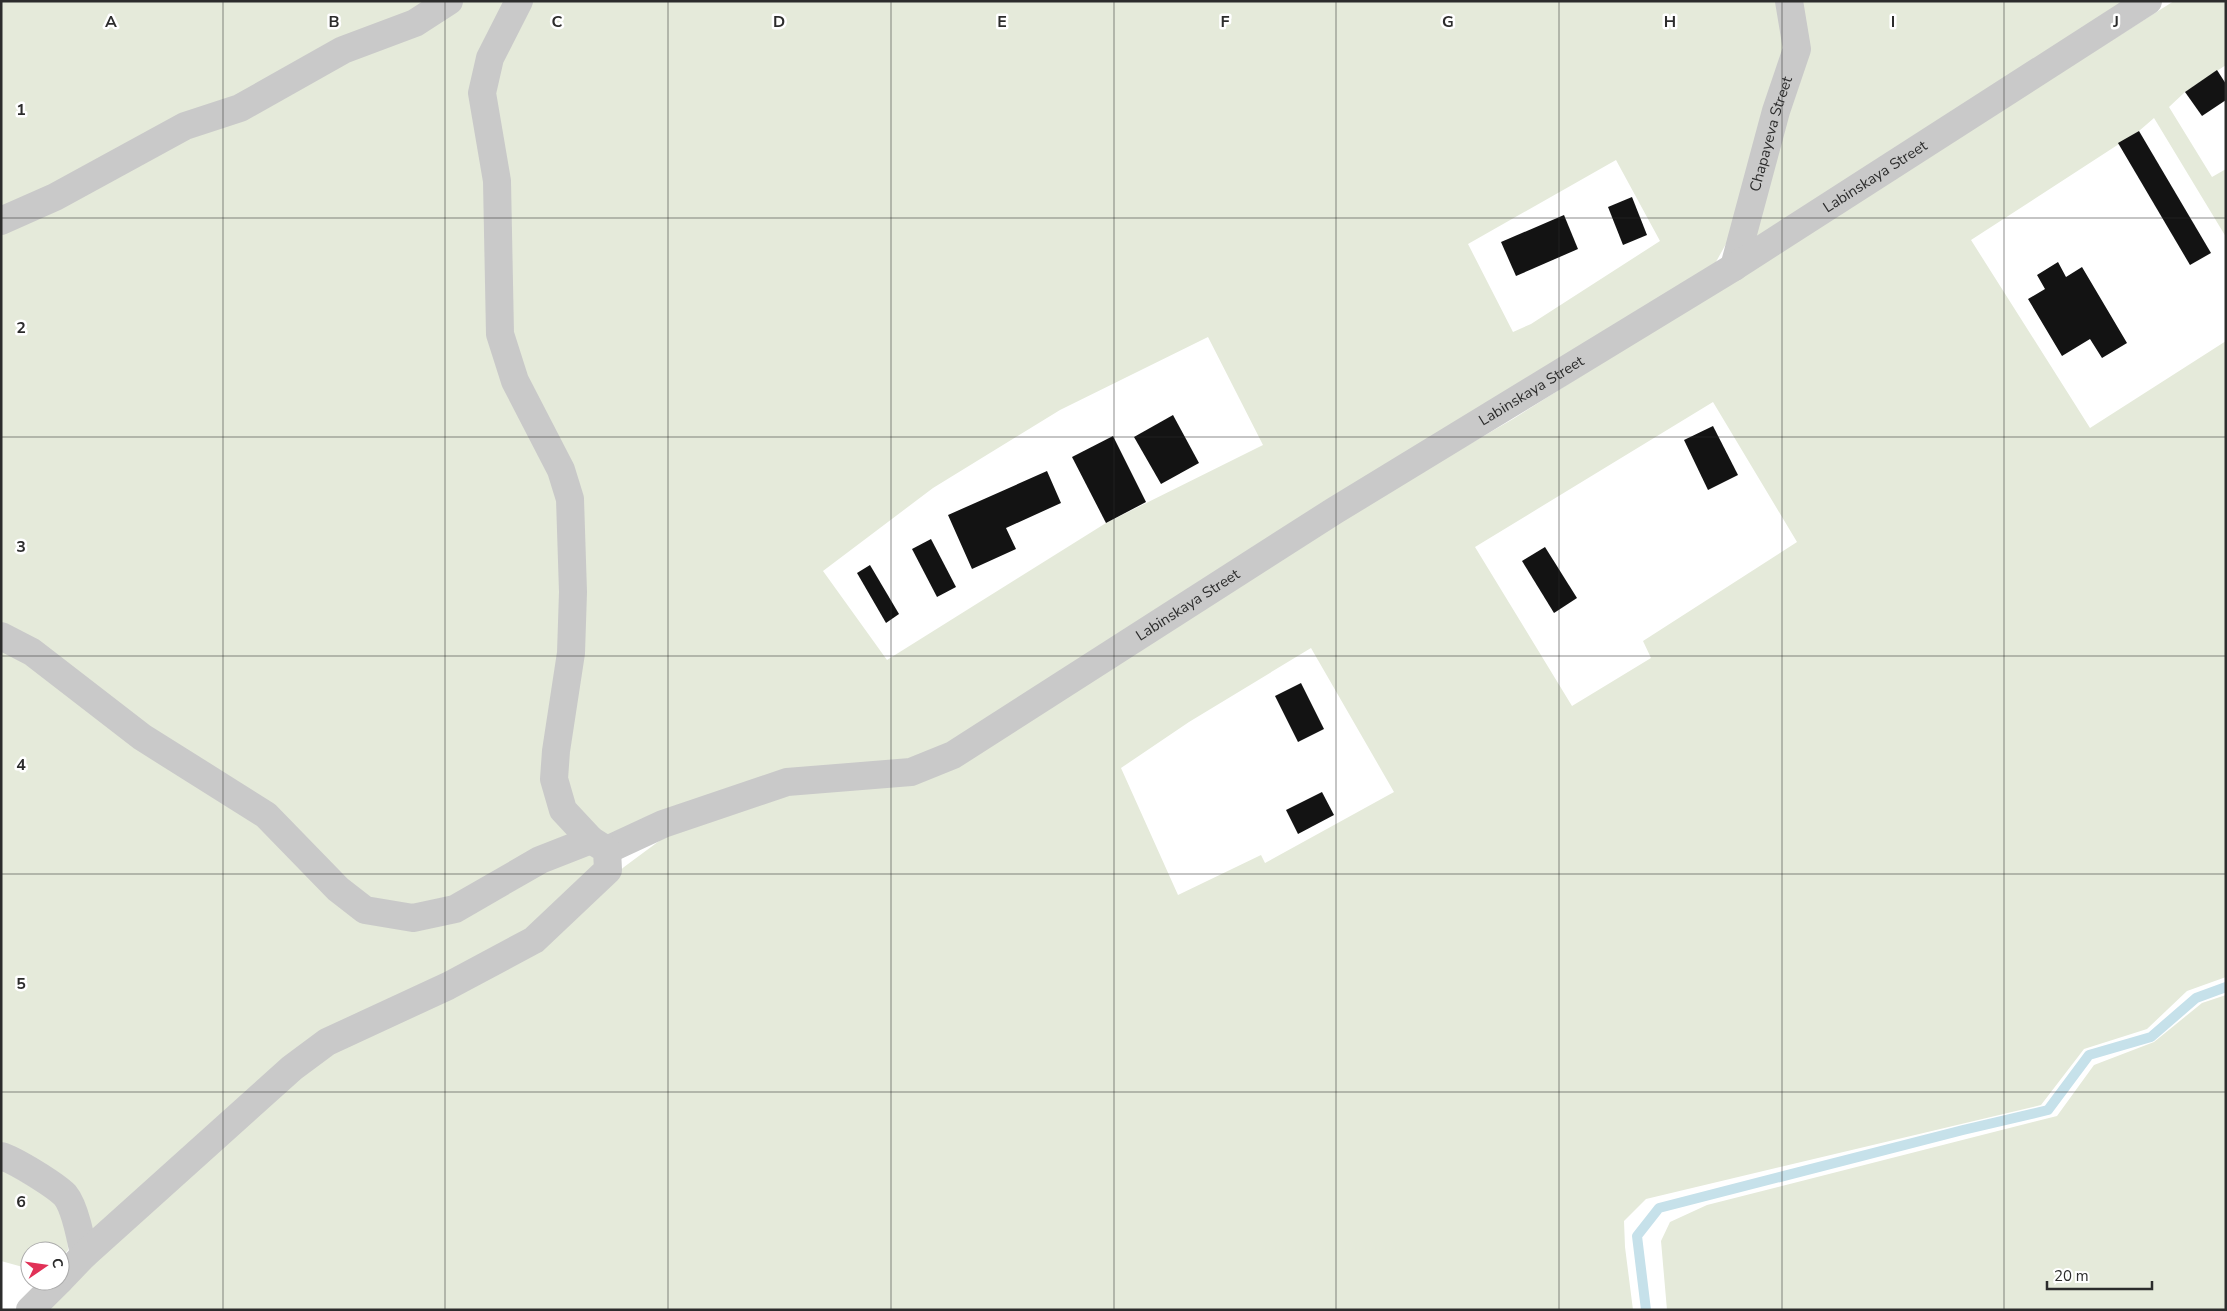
<svg xmlns="http://www.w3.org/2000/svg" width="2227" height="1311" font-family="'Nunito Sans',sans-serif">
<style>
.green{fill:#e5eada;fill-rule:evenodd}
.lines{fill:none;stroke-linecap:round;stroke-linejoin:round}
.stream{stroke:#c6e1ea;stroke-width:10}
.building{fill:#131313}
.minor{stroke:#c9c9c9;stroke-width:28}
.grid{fill:none;stroke:#2c2c2c;stroke-width:1;stroke-opacity:0.55}
.labels{text-anchor:middle;stroke-width:5;stroke-linejoin:round;paint-order:stroke}
.street-label{font-size:15px;fill:#2c2c2c;stroke:#fff}
.grid-label{font-size:16px;text-anchor:middle;font-weight:bold;fill:#2c2c2c;stroke:#fff;stroke-width:5;stroke-linejoin:round;paint-order:stroke}
</style>
<rect width="100%" height="100%" fill="#fff"/>
<g class="green">
<path d="M 1,1 L 1782,1 L 1790,52 L 1741,217 L 1712,269 L 919,761 L 851,766 L 599,854 L 600,868 L 519,941 L 325,1033 L 90,1242 L 1,1148 ZM 1616,160 L 1660,241 L 1531,324 L 1513,332 L 1468,244 ZM 1208,337 L 1263,445 L 1106,523 L 887,660 L 823,571 L 933,488 L 1060,410 Z"/>
<polygon points="1796,1 2139,1 1747,247"/>
<path d="M 2174,1 L 2226,1 L 2226,65 L 2185,92 L 2169,107 L 2212,177 L 2226,169 L 2226,237 L 2154,118 L 2139,131 L 1971,240 L 2090,428 L 2226,341 L 2226,977 L 2187,991 L 2147,1029 L 2084,1049 L 2041,1105 L 1646,1199 L 1624,1221 L 1625,1247 L 1633,1310 L 47,1310 L 46,1304 L 322,1056 L 535,948 L 624,867 L 674,830 L 791,790 L 906,781 L 1302,541 L 1513,419 ZM 1713,402 L 1797,542 L 1643,641 L 1651,658 L 1572,706 L 1475,547 ZM 1311,648 L 1394,792 L 1265,863 L 1261,855 L 1178,895 L 1121,768 L 1189,722 Z"/>
<polygon points="2226,995 2226,1310 1667,1310 1661,1241 1670,1222 1707,1205 2057,1116 2094,1065 2154,1042 2202,1003"/>
<polygon points="1,1169 56,1202 67,1227 68,1250 60,1260 60,1251 30,1251 30,1269 1,1261"/>
</g>
<g class="lines">
<polyline class="stream" points="1646,1310 1637,1236 1659,1208 1963,1130 2048,1110 2089,1055 2151,1037 2196,998 2226,987"/>
</g>
<g class="building">
<polygon points="2217,70 2226,84 2226,100 2202,116 2185,92"/>
<polygon points="2139,131 2211,253 2190,265 2118,143"/>
<polygon points="1632,197 1647,235 1623,245 1608,207"/>
<polygon points="1564,215 1578,249 1516,276 1501,242"/>
<polygon points="2058,262 2066,277 2082,267 2127,343 2102,358 2090,339 2062,356 2028,299 2045,289 2037,275"/>
<polygon points="1173,415 1199,463 1161,484 1134,437"/>
<polygon points="1713,426 1738,475 1708,490 1684,440"/>
<polygon points="1113,436 1146,502 1106,523 1072,457"/>
<polygon points="1047,471 1061,503 1006,528 1016,549 972,569 948,515"/>
<polygon points="931,539 956,587 937,597 912,549"/>
<polygon points="1545,547 1577,598 1554,613 1522,561"/>
<polygon points="870,565 899,614 886,623 857,573"/>
<polygon points="1301,683 1324,729 1298,742 1275,696"/>
<polygon points="1322,792 1334,815 1298,834 1286,810"/>
</g>
<g class="lines">
<g class="minor">
<polyline points="1,221 55,197 185,126 240,108 343,50 415,23 449,1"/>
<path id="s1" d="M 1734,267 L 1776,111 L 1797,49 L 1789,1"/>
<polyline points="1,636 32,652 142,737 266,815 338,889 365,910 413,918 455,909 540,860 591,840"/>
<path id="s2" d="M 607,850 L 663,824 L 787,782 L 911,772 L 953,755 L 1334,511 L 1734,267 L 2148,1"/>
<path d="M 1,1156 C 15,1160 55,1185 65,1195 C 75,1207 81,1239 84,1255"/>
<polyline points="60,1280 84,1255 292,1068 327,1042 448,986 534,940 608,870 607,850 591,840 563,810 554,779 556,751 571,653 573,592 570,499 561,470 515,381 500,334 497,181 482,93 490,58 519,1"/>
<polyline points="30,1310 59,1281"/>
</g>
</g>
<path class="grid" d="M 223,1 L 223,1310M 445,1 L 445,1310M 668,1 L 668,1310M 891,1 L 891,1310M 1114,1 L 1114,1310M 1336,1 L 1336,1310M 1559,1 L 1559,1310M 1782,1 L 1782,1310M 2004,1 L 2004,1310M 1,218 L 2226,218M 1,437 L 2226,437M 1,656 L 2226,656M 1,874 L 2226,874M 1,1092 L 2226,1092"/>
<g class="labels">
<g class="street-label">
<text dy="5" stroke="none"><textPath href="#s1" startOffset="138">Chapayeva Street</textPath></text>
<text dy="5" stroke="none"><textPath href="#s2" startOffset="1451">Labinskaya Street</textPath></text>
<text dy="5" stroke="none"><textPath href="#s2" startOffset="1046">Labinskaya Street</textPath></text>
<text dy="5" stroke="none"><textPath href="#s2" startOffset="641">Labinskaya Street</textPath></text>
</g>
</g>
<g class="grid-label">
<text x="111" y="27">A</text>
<text x="334" y="27">B</text>
<text x="557" y="27">C</text>
<text x="779" y="27">D</text>
<text x="1002" y="27">E</text>
<text x="1225" y="27">F</text>
<text x="1448" y="27">G</text>
<text x="1670" y="27">H</text>
<text x="1893" y="27">I</text>
<text x="2116" y="27">J</text>
<text x="21" y="115">1</text>
<text x="21" y="333">2</text>
<text x="21" y="552">3</text>
<text x="21" y="770">4</text>
<text x="21" y="989">5</text>
<text x="21" y="1207">6</text>
</g>
<rect width="2227" height="1311" fill="none" stroke="#2c2c2c" stroke-width="5"/>
<g transform="translate(45 1266) rotate(77)"><circle r="24" fill="#ffffff" stroke="#ababab"/>
<path d="M0-4L9 19L0 12L-9 19Z" fill="#e13157"/>
<text y="-8" font-size="14" font-weight="bold" text-anchor="middle" fill="#2c2c2c">С</text>
</g>
<path d="M2047 1281v8h105v-8" fill="none" stroke="#2c2c2c" stroke-width="2.5"/>
<text x="2054" y="1281" font-size="15" fill="#2c2c2c" stroke="#ffffff" stroke-width="4" paint-order="stroke">20 m</text>
</svg>
